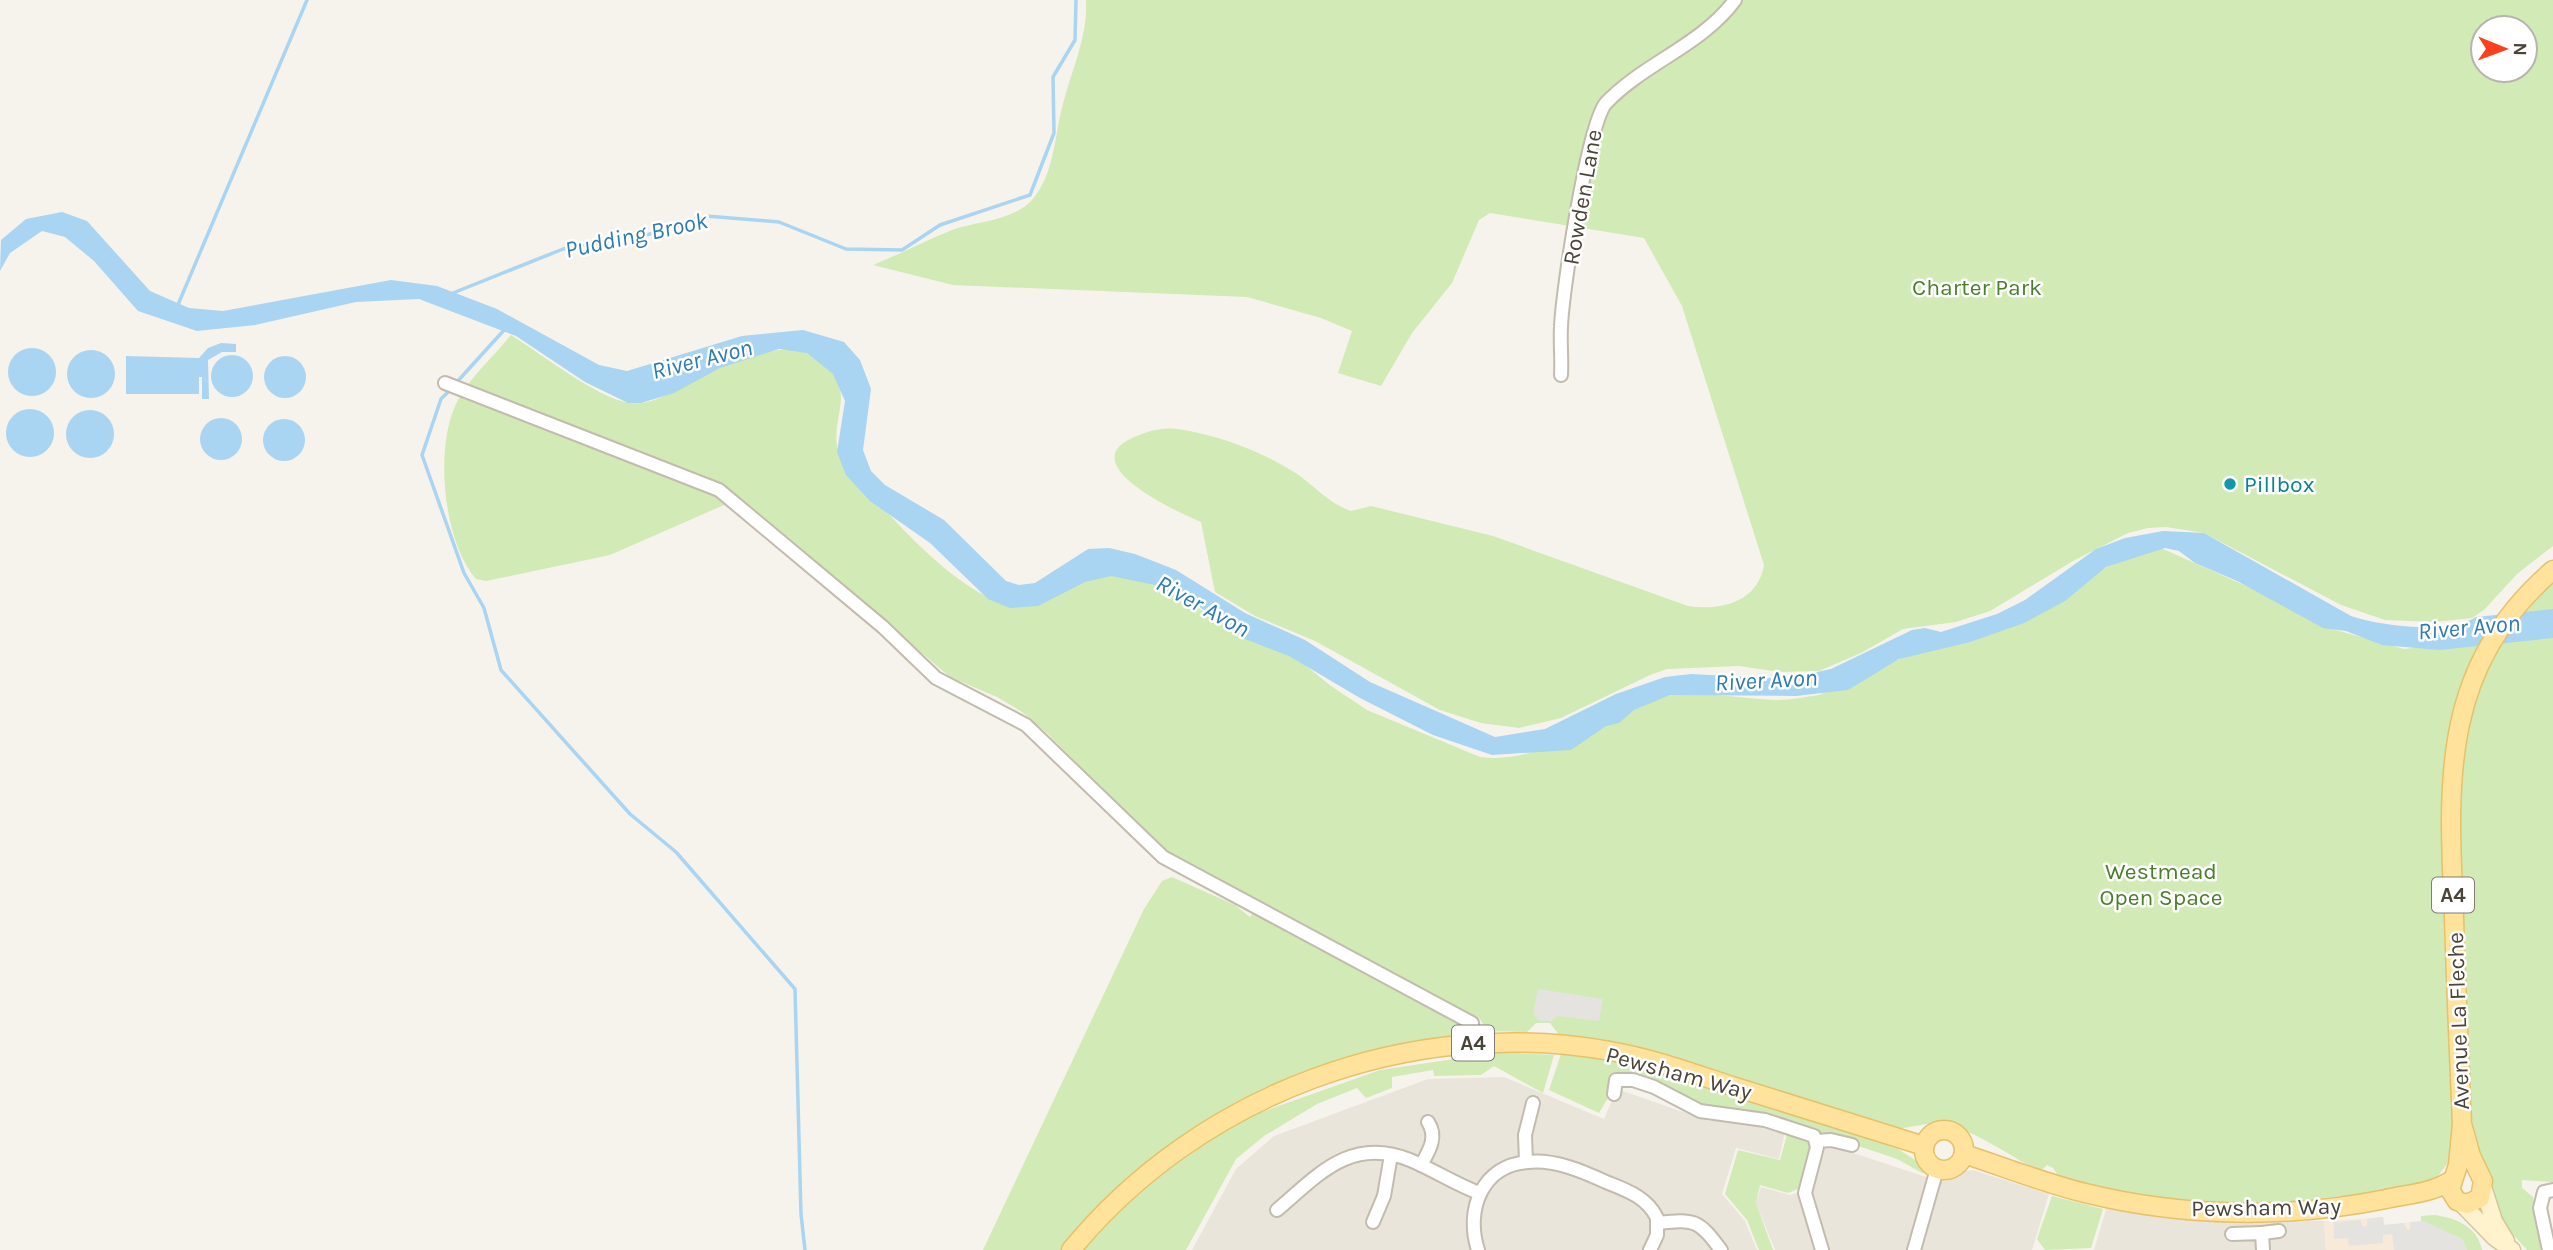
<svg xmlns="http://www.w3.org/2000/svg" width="2553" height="1250" font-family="Karla,sans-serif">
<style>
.residential{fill:#eae5da}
.commercial{fill:#f7ead8}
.green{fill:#d2eab5;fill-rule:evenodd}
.parking{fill:#e5e3e0}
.water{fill:#a9d4f2}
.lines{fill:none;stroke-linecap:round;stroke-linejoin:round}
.stream{stroke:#a9d4f2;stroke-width:3.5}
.street-casing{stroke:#c2bbae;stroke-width:16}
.secondary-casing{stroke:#d6c79b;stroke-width:19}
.primary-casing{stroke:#e6c16a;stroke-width:21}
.street{stroke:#fff;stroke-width:12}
.secondary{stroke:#fff3cd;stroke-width:16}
.primary{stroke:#ffe39c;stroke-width:18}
.culture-dot{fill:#0f9aa8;stroke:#fff;stroke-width:2.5}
.labels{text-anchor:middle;stroke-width:5;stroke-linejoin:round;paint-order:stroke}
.shield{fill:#fff;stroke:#817c74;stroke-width:2}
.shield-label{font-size:21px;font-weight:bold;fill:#4b4439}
.street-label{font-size:23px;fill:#4b4439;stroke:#fff}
.park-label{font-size:23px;fill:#4a7f2a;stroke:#fff}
.culture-label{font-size:23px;fill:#0d838f;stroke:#fff;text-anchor:start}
.water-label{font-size:24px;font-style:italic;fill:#2e7ab2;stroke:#fff}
</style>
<rect width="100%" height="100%" fill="#f6f3ec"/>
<g class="residential">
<polygon points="1504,1077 1604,1119 1617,1089 1709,1121 1740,1119 1785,1131 1779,1159 1736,1148 1722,1194 1745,1221 1757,1250 1192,1250 1236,1169 1274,1136 1428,1079"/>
<polygon points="1829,1145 1926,1177 1946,1179 1955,1172 1973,1170 2049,1194 2032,1250 1775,1250 1756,1203 1761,1187 1790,1195 1808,1190 1821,1148"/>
<polygon points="2107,1206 2270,1220 2324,1221 2326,1250 2094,1250"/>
</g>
<polygon class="commercial" points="2383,1217 2385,1225 2421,1221 2467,1250 2326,1250 2324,1221"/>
<g class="green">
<path d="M 1086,0 L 2553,0 L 2553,546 L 2517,574 L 2484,610 L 2472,618 L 2435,622 L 2385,620 L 2341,605 L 2204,533 L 2166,527 L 2148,528 L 2128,533 L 2073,561 L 1990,611 L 1956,622 L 1903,629 L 1861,653 L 1819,671 L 1780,672 L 1739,666 L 1667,669 L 1650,675 L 1561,718 L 1519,728 L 1481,723 L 1440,710 L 1315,641 L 1255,616 L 1215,592 L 1201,522 C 1180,513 1073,465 1132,438 C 1150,430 1165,426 1184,430 C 1223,437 1260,451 1294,472 C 1313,484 1329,504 1351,511 L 1371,506 L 1493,536 L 1688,606 C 1721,611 1758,602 1764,565 L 1682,306 L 1644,238 L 1490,213 L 1479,220 L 1452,283 L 1412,333 L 1381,386 L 1338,373 L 1352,331 L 1321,318 L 1247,297 L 953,285 L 873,265 C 900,254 925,241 952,230 C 977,221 1013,221 1032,200 C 1055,173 1054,137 1063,104 C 1072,69 1088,36 1086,0 ZM 2483,28 L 2525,28 L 2525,70 L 2483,70 Z"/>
<path d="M 511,335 C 540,353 598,399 630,403 C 655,406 677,388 698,378 C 724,365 783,339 809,354 C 870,390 821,418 842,461 C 847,471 859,480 866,489 C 903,530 943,575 993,600 L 1125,565 L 1161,577 L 1213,620 L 1284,648 L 1331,686 L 1367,710 L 1480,757 C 1544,765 1592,718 1649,700 C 1689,687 1736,699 1777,700 C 1791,700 1805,697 1819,695 L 2084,577 L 2149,549 L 2161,548 L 2273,598 L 2318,625 L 2404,649 L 2553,632 L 2553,1182 L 2522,1180 L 2522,1188 L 2533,1197 L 2543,1250 L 2527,1250 L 2500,1220 L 2491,1183 L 2476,1157 L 2450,1160 L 2435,1180 L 2399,1190 L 2245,1206 L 2201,1205 L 2102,1191 L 2059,1177 L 2053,1168 L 2047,1165 L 2043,1169 L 2035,1169 C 2009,1155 1967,1126 1939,1122 C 1933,1122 1910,1128 1900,1128 L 1631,1045 L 1560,1036 L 1550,1023 L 1536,1023 L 1527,1032 L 1487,1031 L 1480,1019 L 1166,854 L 1048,734 L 1022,712 L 997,697 L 950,677 L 740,498 L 610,555 L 486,581 L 476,579 C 443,541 434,447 457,402 C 469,378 494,356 511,335 Z"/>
<polygon points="2553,581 2553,611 2523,615"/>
<polygon points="1172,877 1235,905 1250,917 1255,910 1458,1019 1464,1037 1263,1092 1064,1250 983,1250 1144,909 1162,881"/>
<polygon points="1501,1052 1554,1055 1543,1093 1494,1066 1481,1075 1434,1076 1433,1070 1392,1077 1392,1088 1366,1098 1357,1088 1317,1104 1264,1136 1236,1159 1186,1250 1079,1250 1104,1221 1185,1152 1236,1121 1380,1070"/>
<path d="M 1561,1054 C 1677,1066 1788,1112 1898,1149 L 1920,1163 L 1924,1174 L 1897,1159 L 1814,1131 L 1798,1189 L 1788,1193 L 1760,1185 L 1756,1203 L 1773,1250 L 1759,1250 L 1747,1220 L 1725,1194 L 1738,1150 L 1780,1160 L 1790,1124 L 1760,1113 L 1707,1107 L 1666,1086 L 1622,1074 L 1599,1113 L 1549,1090 Z"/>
<polygon points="2052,1196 2103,1209 2091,1248 2045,1250 2037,1239"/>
<path d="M 2434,1215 C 2456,1218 2477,1226 2482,1250 L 2467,1250 L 2462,1239 L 2421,1221 L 2421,1216 Z"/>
</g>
<g class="parking">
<polygon points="1538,989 1603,999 1599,1021 1557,1016 1552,1021 1540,1021 1533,1014"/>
<polygon points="2383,1217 2384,1225 2404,1223 2407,1230 2410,1229 2410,1222 2424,1221 2462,1239 2467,1250 2394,1250 2392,1234 2383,1235 2383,1243 2349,1246 2348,1238 2334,1239 2334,1222 2361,1220 2362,1226 2367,1226 2367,1219"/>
</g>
<g class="water">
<path d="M 62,212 L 87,221 L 150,291 L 189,308 L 223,311 L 391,280 L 437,286 L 497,309 L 599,365 L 627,371 L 742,336 L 803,330 L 844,342 L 860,360 L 871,389 L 863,450 L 871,471 L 885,485 L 944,520 L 1006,581 L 1019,585 L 1035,583 L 1088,549 L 1109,548 L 1135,554 L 1176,570 L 1245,613 L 1305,640 L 1370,682 L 1495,737 L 1545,729 L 1616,694 L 1665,677 L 1691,674 L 1785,679 L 1831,669 L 1912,630 L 1925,628 L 1941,632 L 1997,614 L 2025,600 L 2096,549 L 2125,538 L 2163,531 L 2204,533 L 2351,616 C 2380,626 2451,635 2476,617 L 2553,609 L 2553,638 L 2439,650 L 2382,645 L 2346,631 L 2323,628 L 2237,581 L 2195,563 L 2179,551 L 2165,548 L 2106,567 L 2065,601 L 2024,623 L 1970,642 L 1899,659 L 1848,690 L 1796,696 L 1670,695 L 1634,710 L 1619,723 L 1606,726 L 1571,750 L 1492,755 L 1433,735 L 1360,698 L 1289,656 L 1240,637 L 1197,605 L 1155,585 L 1111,576 L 1085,582 L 1038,606 L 1010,608 L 988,599 L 930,543 L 870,501 L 846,475 L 837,452 L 845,401 L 833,374 L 807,353 L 779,349 L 720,368 L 674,393 L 641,403 L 628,403 L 585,382 L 516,336 L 419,299 L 356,302 L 255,325 L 197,331 L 138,311 L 94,261 L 65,237 L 42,231 L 10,253 L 0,271 L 1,240 L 26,219 Z"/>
<polygon points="221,343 236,344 236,352 222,352 208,360 209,399 202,399 202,377 199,377 199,394 126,394 126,356 199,358 208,348"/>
<circle cx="32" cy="372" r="24"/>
<circle cx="91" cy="374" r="24"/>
<circle cx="232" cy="376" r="21"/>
<circle cx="285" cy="377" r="21"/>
<circle cx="30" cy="433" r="24"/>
<circle cx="90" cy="434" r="24"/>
<circle cx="221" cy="439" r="21"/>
<circle cx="284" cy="440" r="21"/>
</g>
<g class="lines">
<g class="stream">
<polyline points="453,293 563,249 650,234 706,216 779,222 846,249 902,250 940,225 1030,195 1054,133 1053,77 1075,40 1076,0"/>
<polyline points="177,307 307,0"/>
<polyline points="456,383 505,329"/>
<polyline points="451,389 441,399 422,455 464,573 484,608 501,670 630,814 676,852 795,989 801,1214 805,1250"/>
</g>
<g class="street-casing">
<g id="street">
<path d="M 1561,375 C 1562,359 1560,343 1561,327 C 1562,293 1588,123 1606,103 C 1644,63 1702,45 1735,0"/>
<polyline points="445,383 719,490 883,627 936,678 1026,725 1163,857 1472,1023 1474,1043"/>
<polyline points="1614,1094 1616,1080 1633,1080 1654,1087 1700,1111 1765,1120 1814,1136 1817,1147 1805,1193 1822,1250"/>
<polyline points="1817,1141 1831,1140 1852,1145"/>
<polyline points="1526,1162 1525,1135 1533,1103"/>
<path d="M 1421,1165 C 1429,1151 1438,1137 1428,1122"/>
<path d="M 1277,1210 C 1318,1175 1351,1136 1410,1160 C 1434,1170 1455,1184 1479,1193"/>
<polyline points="1373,1222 1384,1196 1391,1155"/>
<path d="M 1658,1223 C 1694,1219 1698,1219 1721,1250"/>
<polyline points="2262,1233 2279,1231"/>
<polyline points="2232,1234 2262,1233 2263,1250"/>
<path d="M 1478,1250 C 1465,1210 1482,1165 1528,1162 C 1554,1159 1582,1171 1606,1182 C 1626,1190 1647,1197 1657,1218 L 1657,1235 L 1650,1250"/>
<polyline points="1914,1250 1937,1169"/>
<polyline points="2549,1250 2540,1208 2544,1192 2553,1190"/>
</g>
</g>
<g class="secondary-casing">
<g id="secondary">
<polyline points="2484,1190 2494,1221 2506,1241"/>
<polyline points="2461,1203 2494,1237 2512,1250"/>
</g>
</g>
<g class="primary-casing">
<g id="primary">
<path d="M 2462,1124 L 2471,1156 L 2483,1181 L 2480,1198 L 2467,1204 L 2457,1201 L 2450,1190 L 2458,1165 L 2462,1124 C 2459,1055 2456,986 2454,917 C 2448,781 2440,668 2553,570"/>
<circle cx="1944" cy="1150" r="20"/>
<path d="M 1964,1154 C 2004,1167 2044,1183 2085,1193 C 2182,1217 2288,1219 2386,1199 C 2408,1194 2433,1193 2452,1180"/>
<path d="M 1071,1250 C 1199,1094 1410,1015 1610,1051 C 1651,1058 1692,1073 1732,1086 C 1796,1106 1860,1126 1924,1146"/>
</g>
</g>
<use href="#street" class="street"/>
<use href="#secondary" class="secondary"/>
<use href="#primary" class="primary"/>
</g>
<circle class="culture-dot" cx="2230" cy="484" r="7"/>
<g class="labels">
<g class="shield">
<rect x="2432" y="877.5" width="42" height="35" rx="5"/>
<rect x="1452" y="1025.5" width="42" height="35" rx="5"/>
</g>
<g class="shield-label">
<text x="2453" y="902">A4</text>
<text x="1473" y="1050">A4</text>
</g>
<g class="street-label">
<text transform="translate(1582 197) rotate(-80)" y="8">Rowden Lane</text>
<text transform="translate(2458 1021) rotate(-92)" y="8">Avenue La Fleche</text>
<text transform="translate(1679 1073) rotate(15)" y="8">Pewsham Way</text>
<text transform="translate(2266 1207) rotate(-1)" y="8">Pewsham Way</text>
</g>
<g class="park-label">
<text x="1977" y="295">Charter Park</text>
<text x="2161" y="879">Westmead<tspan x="2161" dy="26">Open Space</tspan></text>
</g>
<g class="culture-label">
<text x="2244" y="492">Pillbox</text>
</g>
<g class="water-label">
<text transform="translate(636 235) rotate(-12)" y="8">Pudding Brook</text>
<text transform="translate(702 359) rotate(-14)" y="8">River Avon</text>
<text transform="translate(1203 606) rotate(29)" y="8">River Avon</text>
<text transform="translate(2469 627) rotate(-5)" y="8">River Avon</text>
<text transform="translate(1766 680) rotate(-3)" y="8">River Avon</text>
</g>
</g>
<g transform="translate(2504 49) rotate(91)"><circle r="33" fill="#ffffff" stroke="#b7b4b0" stroke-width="2"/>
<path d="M0-5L12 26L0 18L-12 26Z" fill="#fc3f1d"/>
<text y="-10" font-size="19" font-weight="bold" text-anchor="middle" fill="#4b4439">N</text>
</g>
</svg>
